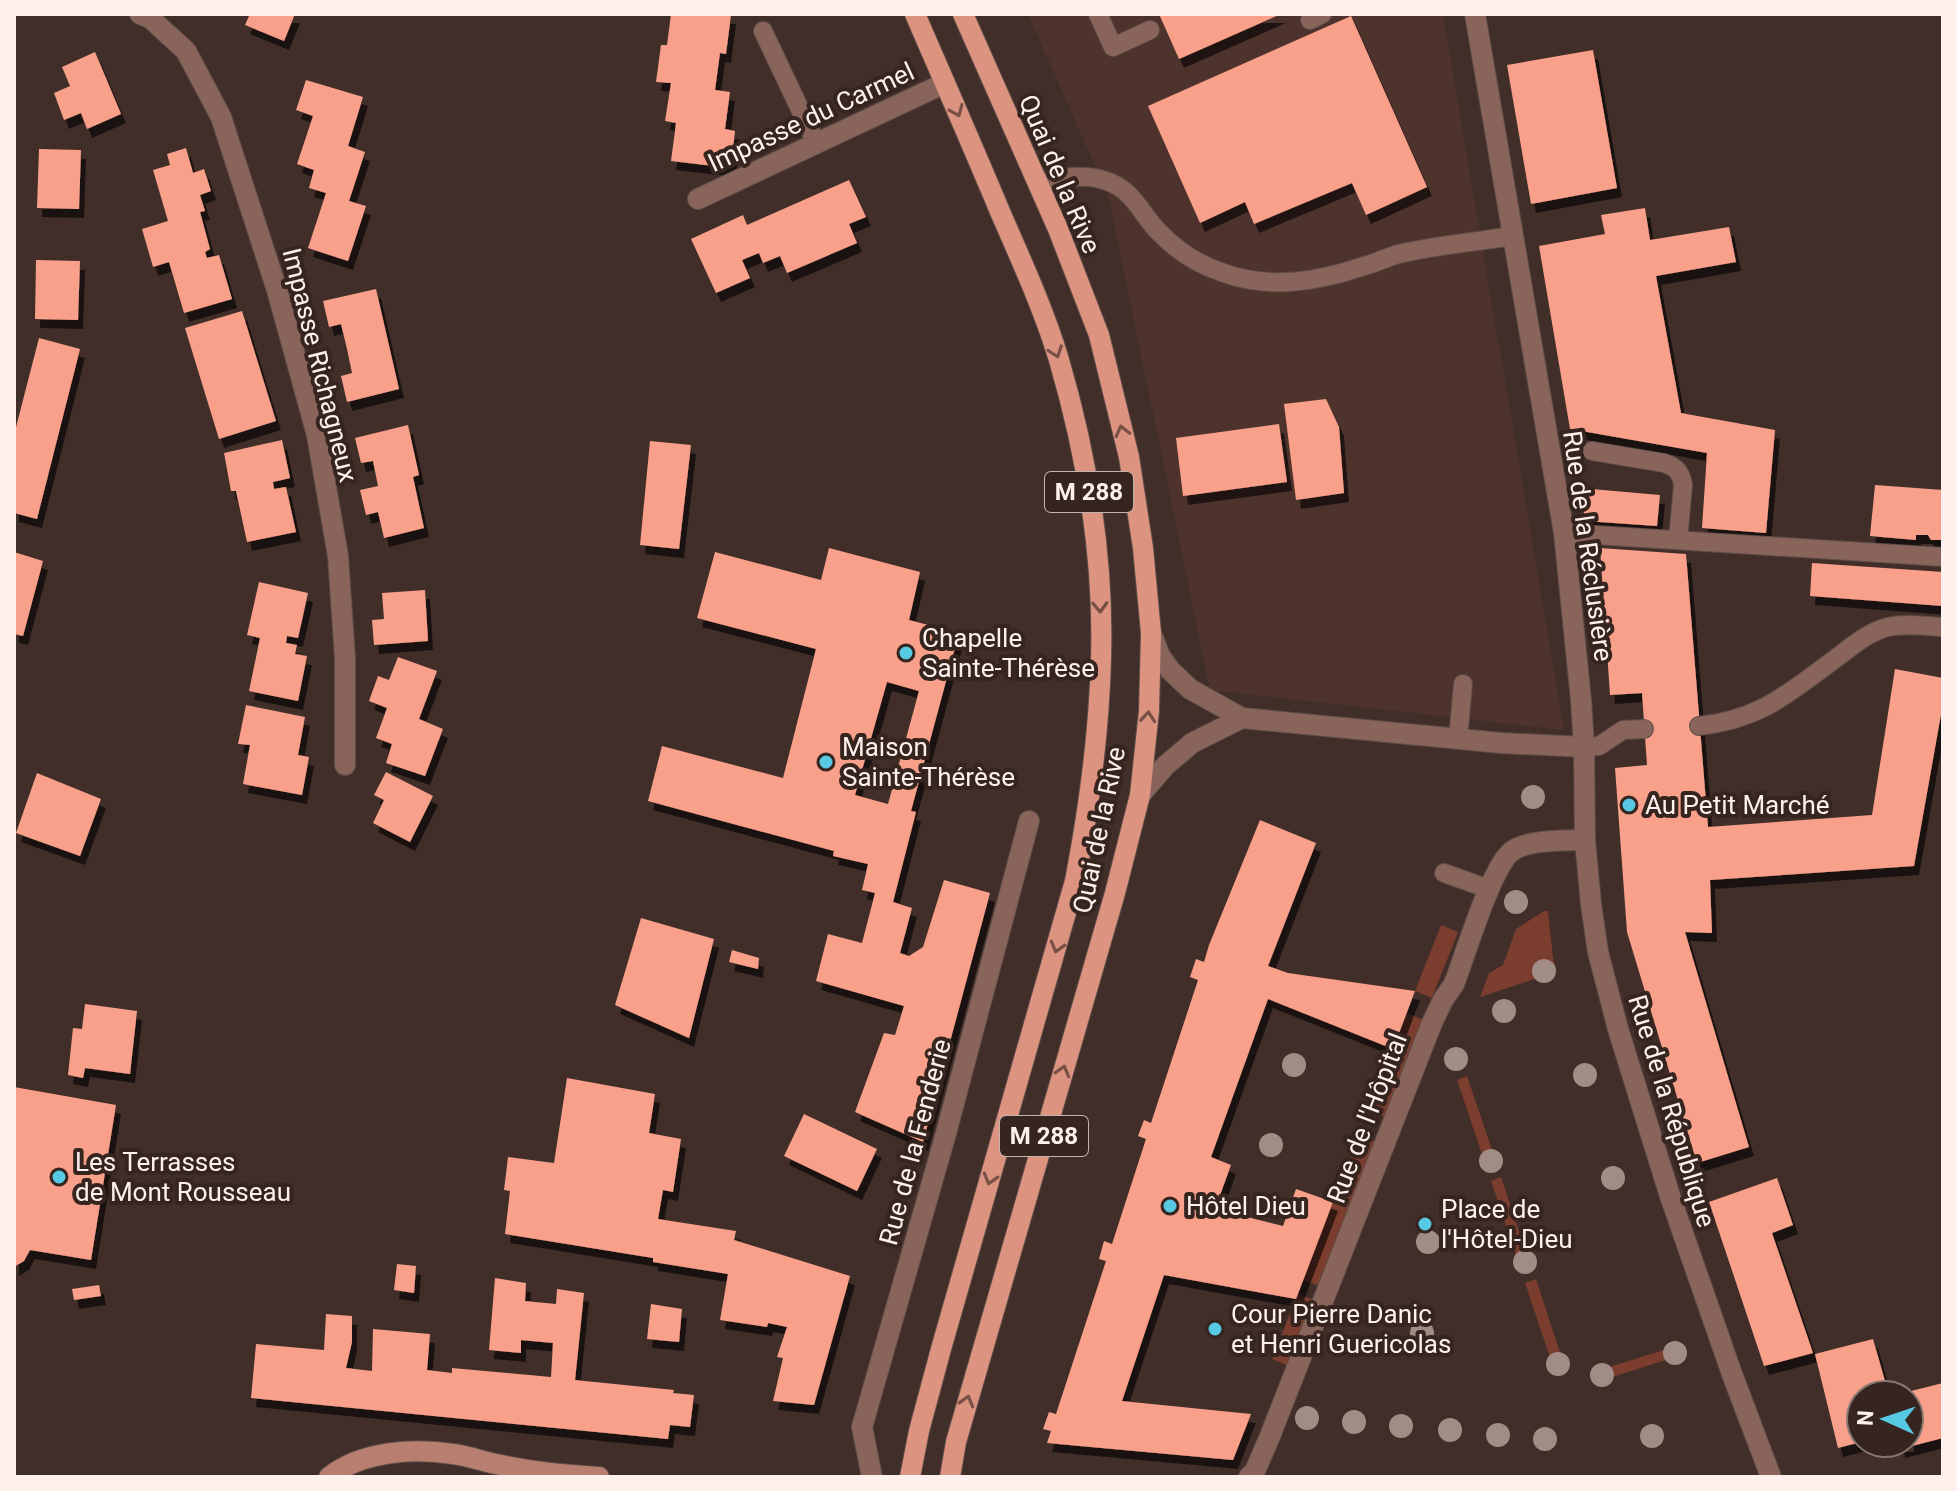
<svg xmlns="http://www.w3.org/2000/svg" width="1957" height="1491" font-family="Roboto,sans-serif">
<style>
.built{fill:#4e332d}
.green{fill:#7b3d2d}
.building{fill:#f8a08a;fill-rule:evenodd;filter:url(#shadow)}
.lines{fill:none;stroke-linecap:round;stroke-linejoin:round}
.service-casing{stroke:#5f4d48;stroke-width:20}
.pedestrian-casing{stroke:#5f4d48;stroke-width:22}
.minor-casing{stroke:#5f4d48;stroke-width:22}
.secondary-casing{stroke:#5f4d48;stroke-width:22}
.primary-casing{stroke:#5f4d48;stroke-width:22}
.service{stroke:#88645b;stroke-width:18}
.pedestrian{stroke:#88645b;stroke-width:20}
.minor{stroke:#88645b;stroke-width:20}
.secondary{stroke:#b87f70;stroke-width:20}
.primary{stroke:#dc9380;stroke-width:20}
.tree{fill:#a28c86}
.oneway{stroke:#785046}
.poi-dot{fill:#57c9e3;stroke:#36241f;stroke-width:3}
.labels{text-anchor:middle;stroke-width:8;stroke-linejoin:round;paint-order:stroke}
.shield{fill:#36241f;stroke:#c2b4af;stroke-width:2}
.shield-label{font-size:24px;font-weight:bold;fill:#fef1ed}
.street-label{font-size:26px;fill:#fef1ed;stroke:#36241f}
.poi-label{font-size:26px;fill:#fef1ed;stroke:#36241f;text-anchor:start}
</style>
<defs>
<filter id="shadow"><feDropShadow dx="5" dy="9" stdDeviation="0" flood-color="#0009"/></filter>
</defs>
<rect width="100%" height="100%" fill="#412e29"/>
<polygon class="built" points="1028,14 1443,14 1564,730 1210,690 1108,195"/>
<g class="green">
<polygon points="1544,911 1548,911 1553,958 1556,972 1480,997 1489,973 1503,965 1516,929"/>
<polygon points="1441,925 1458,932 1432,998 1415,991"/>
<polygon points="1406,1013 1423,1020 1385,1117 1368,1111"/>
<polygon points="1467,1076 1497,1165 1487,1169 1457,1080"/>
<polygon points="1359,1135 1376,1142 1320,1286 1303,1280"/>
<polygon points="1501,1177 1531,1267 1521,1270 1491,1181"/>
<polygon points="1536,1279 1565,1368 1555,1372 1525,1283"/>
<polygon points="1298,1294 1314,1300 1289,1366 1272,1359"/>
<polygon points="1680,1345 1682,1355 1593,1383 1590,1373"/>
</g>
<g class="building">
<polygon points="250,14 295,14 284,41 245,25"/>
<polygon points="671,14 731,15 726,54 720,53 715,90 730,92 725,129 735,131 731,168 671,161 676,123 665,121 671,83 656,82 661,45 667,45"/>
<polygon points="1159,14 1281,14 1179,59"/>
<polygon points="1351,16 1427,187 1366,215 1352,183 1254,224 1245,202 1200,223 1148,106"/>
<polygon points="1593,50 1617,188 1531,204 1507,65"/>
<polygon points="95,52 121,114 87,129 81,113 64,120 54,93 70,86 62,67"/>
<polygon points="306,80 363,97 348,146 365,152 349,201 366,206 348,261 308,248 326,193 309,188 314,170 297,164 313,116 296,110"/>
<polygon points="186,148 193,173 204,169 211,191 200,195 205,211 200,212 210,249 205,252 207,258 219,255 232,299 184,313 169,262 153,267 142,229 168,221 153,170 170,165 167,154"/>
<polygon points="39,149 81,150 79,209 37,208"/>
<polygon points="849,180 866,217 849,224 857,243 787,273 780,256 763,263 759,253 742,260 750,278 716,293 691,239 743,215 747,225"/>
<polygon points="1645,208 1650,240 1729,227 1736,262 1656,276 1681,413 1775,430 1766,533 1702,528 1707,453 1570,429 1539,246 1605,234 1601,215"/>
<polygon points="36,260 80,261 78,320 35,319"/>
<polygon points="376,289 399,389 347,402 341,376 352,373 347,349 341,324 329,327 323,301"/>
<polygon points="242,311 276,421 219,439 185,328"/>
<polygon points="39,338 80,349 37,519 14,513 14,435"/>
<polygon points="1326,399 1339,427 1344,493 1296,500 1284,404"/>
<polygon points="1279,424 1287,482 1183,496 1176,438"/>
<polygon points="408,425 419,475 413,477 424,528 384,538 378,512 366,515 360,490 378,486 373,461 361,463 355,438"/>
<polygon points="282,440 290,478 273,482 274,489 286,487 296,532 247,542 236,491 231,491 224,453"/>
<polygon points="650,441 691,445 679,549 640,545"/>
<polygon points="1875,485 1943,490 1943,540 1931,540 1928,535 1916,535 1916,540 1870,536"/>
<polygon points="1580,488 1660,495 1657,526 1585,521"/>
<path d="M 829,548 L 920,572 L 909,620 L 959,633 L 911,811 L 916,812 L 893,902 L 912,908 L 900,953 L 909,956 L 923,947 L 944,880 L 990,893 L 923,1142 L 855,1112 L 884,1033 L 895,1035 L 904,1006 L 816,981 L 828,934 L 862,943 L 875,893 L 862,890 L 868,864 L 833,856 L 834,851 L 648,801 L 662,746 L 783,778 L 816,649 L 697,618 L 715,552 L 821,580 ZM 887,682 L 919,691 L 888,804 L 855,795 Z"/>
<polygon points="1600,548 1686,554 1708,827 1872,815 1895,669 1943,678 1943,703 1914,866 1710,880 1712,933 1685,932 1749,1147 1697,1163 1627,932 1615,768 1647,765 1642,693 1610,695"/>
<polygon points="14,552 43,561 23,636 14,634"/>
<polygon points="1812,563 1943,572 1943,606 1810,596"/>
<polygon points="259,582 308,593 298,638 287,636 286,643 297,645 295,654 307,656 298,701 249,691 260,638 247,635"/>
<polygon points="425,590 428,641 374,645 372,620 384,619 382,593"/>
<polygon points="398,657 437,671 419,719 443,729 425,776 386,763 392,744 376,738 387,708 369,701 378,676 389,680"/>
<polygon points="246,705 305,717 298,755 309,757 302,795 243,784 250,745 238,744"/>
<polygon points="386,772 433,796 410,842 373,823 384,800 374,795"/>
<polygon points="37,773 101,799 80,856 16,833"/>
<polygon points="1260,820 1316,843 1268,966 1288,973 1415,991 1393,1049 1268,999 1211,1157 1231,1165 1215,1209 1283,1226 1296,1189 1333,1202 1296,1299 1164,1275 1122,1401 1251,1414 1233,1460 1047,1443 1051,1431 1043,1429 1049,1412 1056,1414 1106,1261 1099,1259 1104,1241 1112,1244 1146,1139 1138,1136 1144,1120 1151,1123 1198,980 1190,977 1196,959 1204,962 1209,945"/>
<polygon points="641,918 714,939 689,1038 615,1005"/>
<polygon points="732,950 759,958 758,969 729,962"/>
<polygon points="85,1004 137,1011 130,1074 85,1068 83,1078 68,1075 73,1028 82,1029"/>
<polygon points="567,1078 655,1094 649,1133 681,1139 673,1192 663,1190 658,1219 736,1231 734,1240 850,1276 814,1405 773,1401 783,1358 777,1357 787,1327 768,1323 767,1327 720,1320 728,1274 653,1262 653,1258 505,1234 510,1191 504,1190 508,1157 554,1163"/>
<polygon points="14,1087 116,1105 91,1260 30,1250 24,1261 14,1267"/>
<polygon points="804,1114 877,1149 857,1191 784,1156"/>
<polygon points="1777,1178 1793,1225 1772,1233 1813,1353 1764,1366 1709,1202"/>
<polygon points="397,1264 416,1266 414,1293 394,1290"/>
<polygon points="495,1278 526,1283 525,1301 556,1304 557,1289 584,1293 575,1380 674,1390 673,1393 694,1395 690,1427 670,1425 668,1439 251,1398 256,1344 324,1350 326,1314 352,1316 352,1342 346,1368 372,1371 373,1329 430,1334 427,1370 452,1373 452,1368 551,1377 553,1343 521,1340 521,1353 489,1350"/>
<polygon points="99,1285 101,1296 74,1300 72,1289"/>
<polygon points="651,1304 682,1309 679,1342 647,1339"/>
<polygon points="1873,1339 1889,1395 1861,1395 1861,1442 1838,1448 1815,1354"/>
<polygon points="1943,1383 1943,1438 1900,1449 1899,1443 1909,1443 1909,1395 1899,1394"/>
</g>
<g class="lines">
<g class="service-casing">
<g id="service">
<polyline points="1098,14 1113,47 1150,30"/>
<polyline points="1310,20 1322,14"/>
<polyline points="763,31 816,143"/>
<path d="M 1038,185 C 1067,173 1106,172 1129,195 C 1141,207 1148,222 1160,233 C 1177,251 1198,264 1221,272 C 1269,290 1317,282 1364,266 C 1376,263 1387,257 1399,254 C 1436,245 1475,242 1513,236"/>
<path d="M 1592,451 L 1664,463 C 1676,467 1681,472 1683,485 L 1678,540"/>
<polyline points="1564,533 1943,557"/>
<path d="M 1699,726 C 1761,719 1787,694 1835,659 C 1851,647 1868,632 1888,627 C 1905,623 1925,626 1943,627"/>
<polyline points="1458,739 1463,684"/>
<polyline points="1584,747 1599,746 1623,730 1644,729"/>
<polyline points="1444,873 1489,889"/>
</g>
</g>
<g class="pedestrian-casing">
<polyline id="pedestrian" points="1249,1477 1255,1471 1270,1436 1432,1023 1443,1000 1454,984"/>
</g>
<g class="minor-casing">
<g id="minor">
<polyline points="140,14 150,18 186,51 221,117 277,290 317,435 338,556 345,658 345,765"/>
<polyline points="1475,14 1564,533 1581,700 1584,747 1585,840 1591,904 1598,952 1618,1029 1670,1196 1732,1374 1771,1477"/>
<polyline points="698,199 945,83"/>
<polyline points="1151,633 1160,656 1170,670 1190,689 1242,718 1501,743 1584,747"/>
<polyline points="1140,795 1165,766 1192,743 1242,718"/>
<path d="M 1454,984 C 1465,956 1491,868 1511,852 C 1526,839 1565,841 1585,840"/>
<polyline points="872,1477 862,1427 945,1137 1029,821"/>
</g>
</g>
<g class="secondary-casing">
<path id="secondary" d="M 329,1477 C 362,1451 413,1448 453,1454 C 469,1456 485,1462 501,1465 C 533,1472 566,1475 599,1477"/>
</g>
<g class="primary-casing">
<g id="primary">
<path d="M 910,1477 L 919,1431 L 941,1349 L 1075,881 C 1089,808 1099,734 1101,659 C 1104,559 1087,456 1059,360 C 1044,310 1022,262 1001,214 C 973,147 944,81 915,14"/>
<polyline points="950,1477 956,1442 1115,893 1140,795 1149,711 1151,633 1143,548 1129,457 1099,335 1058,229 963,14"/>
</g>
</g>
<use href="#service" class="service"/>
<use href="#pedestrian" class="pedestrian"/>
<use href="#minor" class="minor"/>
<use href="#secondary" class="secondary"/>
<use href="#primary" class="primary"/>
</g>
<g class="tree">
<circle cx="1533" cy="797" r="12"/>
<circle cx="1516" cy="902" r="12"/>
<circle cx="1544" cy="971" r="12"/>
<circle cx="1504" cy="1011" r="12"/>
<circle cx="1456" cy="1059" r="12"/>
<circle cx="1294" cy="1065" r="12"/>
<circle cx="1585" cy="1075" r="12"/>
<circle cx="1271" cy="1145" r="12"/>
<circle cx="1491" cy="1161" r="12"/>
<circle cx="1613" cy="1178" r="12"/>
<circle cx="1428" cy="1242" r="12"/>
<circle cx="1525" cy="1262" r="12"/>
<circle cx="1422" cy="1333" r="12"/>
<circle cx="1675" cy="1353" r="12"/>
<circle cx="1558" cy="1364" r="12"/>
<circle cx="1602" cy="1375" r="12"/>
<circle cx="1307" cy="1418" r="12"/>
<circle cx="1354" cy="1422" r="12"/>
<circle cx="1401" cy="1426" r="12"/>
<circle cx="1450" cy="1430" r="12"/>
<circle cx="1498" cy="1435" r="12"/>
<circle cx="1652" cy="1436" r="12"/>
<circle cx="1545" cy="1439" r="12"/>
</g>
<defs><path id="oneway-chevron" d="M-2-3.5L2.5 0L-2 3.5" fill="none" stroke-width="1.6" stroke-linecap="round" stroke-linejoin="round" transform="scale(2)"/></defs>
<g class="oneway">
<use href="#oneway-chevron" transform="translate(957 111) rotate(67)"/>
<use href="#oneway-chevron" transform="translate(1056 352) rotate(71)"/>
<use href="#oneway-chevron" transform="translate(1122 431) rotate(-104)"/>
<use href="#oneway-chevron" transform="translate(1100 607) rotate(88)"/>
<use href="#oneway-chevron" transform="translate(1148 717) rotate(-85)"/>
<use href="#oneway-chevron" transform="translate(1057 947) rotate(106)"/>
<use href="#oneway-chevron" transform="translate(1063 1071) rotate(-74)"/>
<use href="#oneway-chevron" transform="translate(990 1179) rotate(106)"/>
<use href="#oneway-chevron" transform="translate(967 1401) rotate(-74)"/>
</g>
<g class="poi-dot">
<circle cx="906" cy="653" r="8"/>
<circle cx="826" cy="762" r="8"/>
<circle cx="1629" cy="805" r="8"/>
<circle cx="59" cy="1177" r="8"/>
<circle cx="1170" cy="1206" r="8"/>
<circle cx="1425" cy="1224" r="8"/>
<circle cx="1215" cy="1329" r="8"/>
</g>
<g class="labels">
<g class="shield">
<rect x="1045" y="472" width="88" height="40" rx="6"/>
<rect x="1000" y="1116" width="88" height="40" rx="6"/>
</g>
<g class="shield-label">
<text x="1089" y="500">M 288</text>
<text x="1044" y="1144">M 288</text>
</g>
<g class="street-label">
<text transform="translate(811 117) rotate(-25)" y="9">Impasse du Carmel</text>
<text transform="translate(1060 174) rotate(67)" y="9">Quai de la Rive</text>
<text transform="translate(320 365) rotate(76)" y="9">Impasse Richagneux</text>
<text transform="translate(1588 546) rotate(82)" y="9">Rue de la Réclusière</text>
<text transform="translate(1099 830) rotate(-78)" y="9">Quai de la Rive</text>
<text transform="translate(1672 1111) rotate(73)" y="9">Rue de la République</text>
<text transform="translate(1367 1118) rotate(-69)" y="9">Rue de l'Hôpital</text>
<text transform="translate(915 1142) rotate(-75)" y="9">Rue de la Fenderie</text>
</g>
<g class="poi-label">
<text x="922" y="647">Chapelle<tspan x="922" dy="30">Sainte-Thérèse</tspan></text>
<text x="842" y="756">Maison<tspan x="842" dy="30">Sainte-Thérèse</tspan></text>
<text x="1645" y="814">Au Petit Marché</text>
<text x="75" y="1171">Les Terrasses<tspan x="75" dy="30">de Mont Rousseau</tspan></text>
<text x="1186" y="1215">Hôtel Dieu</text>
<text x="1441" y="1218">Place de<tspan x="1441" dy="30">l'Hôtel-Dieu</tspan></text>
<text x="1231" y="1323">Cour Pierre Danic<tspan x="1231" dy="30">et Henri Guericolas</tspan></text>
</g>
</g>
<rect width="1957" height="1491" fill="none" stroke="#fef1ed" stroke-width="32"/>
<g transform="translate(1885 1419) rotate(273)"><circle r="38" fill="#36241f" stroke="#867671" stroke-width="2"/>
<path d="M0-6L14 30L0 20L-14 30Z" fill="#57c9e3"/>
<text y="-12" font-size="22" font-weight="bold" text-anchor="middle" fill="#fef1ed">N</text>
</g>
</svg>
